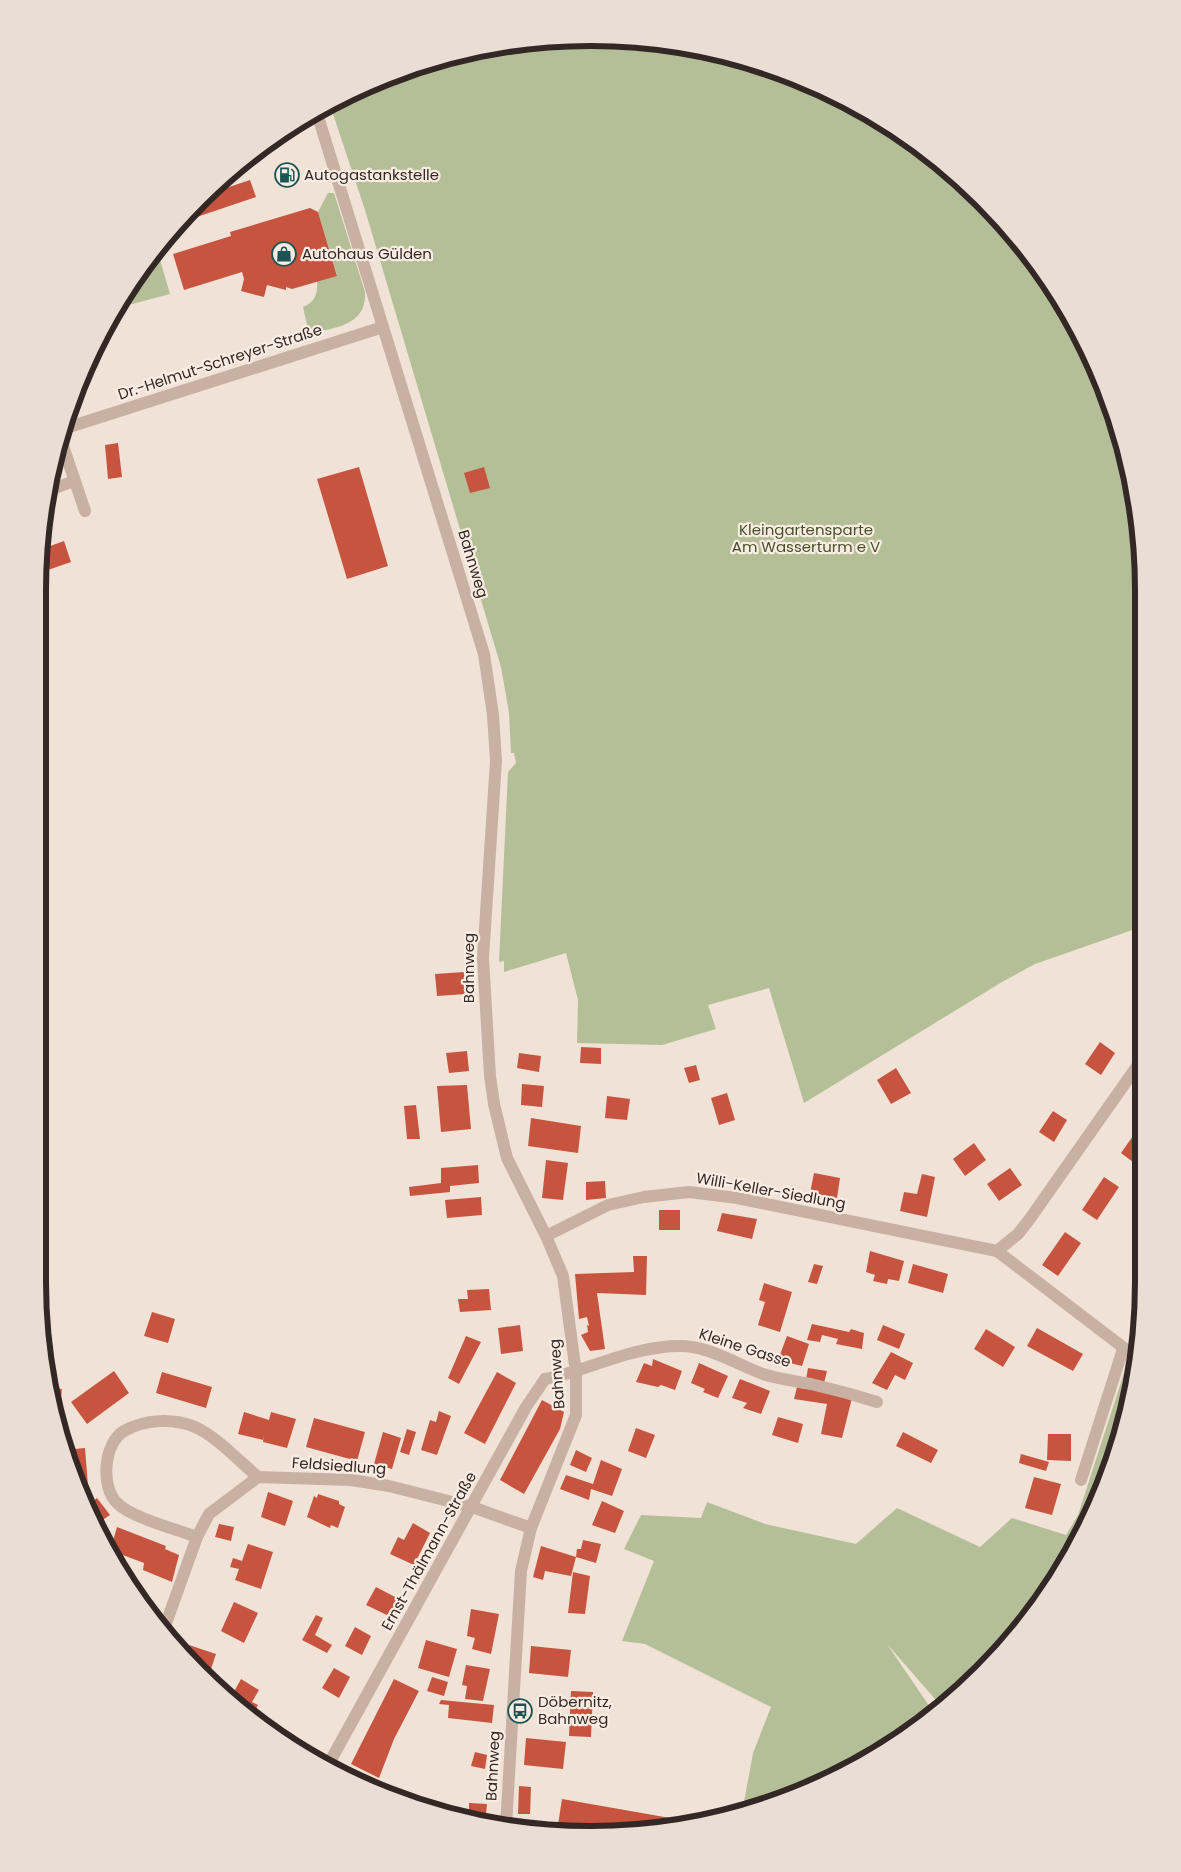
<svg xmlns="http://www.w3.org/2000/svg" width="1181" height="1872" font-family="Poppins,sans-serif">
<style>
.green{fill:#b5bf97}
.building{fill:#c7543f}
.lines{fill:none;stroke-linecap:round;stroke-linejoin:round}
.minor{stroke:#c8b1a3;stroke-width:12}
.labels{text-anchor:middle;stroke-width:4.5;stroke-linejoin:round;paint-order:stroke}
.poi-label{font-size:15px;fill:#332825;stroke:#f9ede3;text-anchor:start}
.street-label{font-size:15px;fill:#332825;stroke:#f9ede3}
.park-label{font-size:15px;fill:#465129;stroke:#f9ede3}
.rim{fill:none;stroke:#332825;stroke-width:6}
</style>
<rect width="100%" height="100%" fill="#f1e2d7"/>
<g class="green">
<polygon points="627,39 734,56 835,95 927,152 1006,226 1070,314 1125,447 1142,554 1141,927 1035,964 1002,982 804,1103 769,988 708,1005 716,1029 662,1045 577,1043 578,1000 566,953 504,972 504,961 499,962 508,772 516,763 514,753 511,753 509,713 501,667 365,210 330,105 378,83 519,42"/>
<path d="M 328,193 L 334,193 L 365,292 C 367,326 335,327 309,334 L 303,307 C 315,302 318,294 317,281 L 337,275 L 318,212 Z"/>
<polygon points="157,249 170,294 121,307 152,254"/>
<polygon points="1124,1373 1132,1378 1102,1493 1029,1618 955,1697 942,1707 887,1644 934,1713 898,1741 835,1778 742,1813 753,1753 771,1707 645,1644 622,1641 654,1561 624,1549 641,1515 701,1518 707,1502 765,1524 856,1544 897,1508 980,1547 1012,1518 1066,1535 1078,1515"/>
</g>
<g class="building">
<polygon points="250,180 256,197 182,222 208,194"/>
<polygon points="310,208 318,212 337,276 292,289 286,287 286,290 267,285 264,297 241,291 244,279 242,272 184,290 173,254 231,236 230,232"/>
<polygon points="118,443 122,477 108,479 105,445"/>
<polygon points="359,467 388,566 347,579 317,479"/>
<polygon points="484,467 490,488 470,493 464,473"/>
<polygon points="64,541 71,562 42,572 42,549"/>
<polygon points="464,972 466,994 437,996 435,974"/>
<polygon points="1100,1042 1115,1053 1101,1075 1085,1064"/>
<polygon points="581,1047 601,1048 601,1064 580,1063"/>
<polygon points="467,1051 469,1071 449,1073 446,1053"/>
<polygon points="519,1053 541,1056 539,1072 517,1068"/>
<polygon points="696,1065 700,1080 689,1083 684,1068"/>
<polygon points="896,1068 911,1093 891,1104 877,1080"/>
<polygon points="522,1084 544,1086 542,1107 521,1105"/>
<polygon points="467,1085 471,1129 441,1132 437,1086"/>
<polygon points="727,1093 735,1120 719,1125 711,1098"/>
<polygon points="607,1096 630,1099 627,1120 605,1118"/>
<polygon points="416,1105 420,1139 407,1139 404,1106"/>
<polygon points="1053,1111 1067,1120 1054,1142 1039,1132"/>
<polygon points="531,1118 581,1126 578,1153 528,1146"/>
<polygon points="1140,1126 1140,1160 1137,1165 1121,1153"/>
<polygon points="974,1143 986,1160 965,1176 953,1159"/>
<polygon points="546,1160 568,1163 563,1200 542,1198"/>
<polygon points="478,1165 479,1183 450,1186 450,1192 410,1196 409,1187 441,1183 441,1168"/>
<polygon points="1010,1168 1022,1185 999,1201 987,1184"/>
<polygon points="814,1173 840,1178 837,1198 810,1193"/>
<polygon points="922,1174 935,1177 927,1217 900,1211 904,1192 917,1194"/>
<polygon points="1104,1177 1119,1187 1097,1220 1082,1210"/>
<polygon points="605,1181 606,1198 586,1200 586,1182"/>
<polygon points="481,1197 482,1215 447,1218 445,1200"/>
<rect x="659" y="1210" width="21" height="20"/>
<polygon points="722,1213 757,1219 752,1239 717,1231"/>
<polygon points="1065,1232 1081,1243 1058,1276 1042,1265"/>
<polygon points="870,1251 904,1261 899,1281 888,1279 887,1284 873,1281 875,1275 866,1272"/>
<polygon points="633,1256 647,1256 646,1295 597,1293 605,1349 590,1351 581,1335 588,1332 587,1325 589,1326 587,1317 579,1319 575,1274 634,1272"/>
<polygon points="814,1264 823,1266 817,1284 808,1282"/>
<polygon points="913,1264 948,1274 943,1293 908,1283"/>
<polygon points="764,1283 792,1292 780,1332 758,1325 765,1302 759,1300"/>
<polygon points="489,1289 491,1310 460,1312 458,1299 468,1299 467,1290"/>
<polygon points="152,1312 175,1319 168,1343 144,1336"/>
<polygon points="812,1324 849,1332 851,1329 864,1333 862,1349 836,1344 838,1339 822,1335 820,1342 807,1340"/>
<polygon points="520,1325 523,1351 501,1354 498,1328"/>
<polygon points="883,1325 905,1334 899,1349 877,1340"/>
<polygon points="1037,1328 1083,1354 1073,1371 1027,1346"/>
<polygon points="986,1329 1015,1347 1003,1367 974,1349"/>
<polygon points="466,1336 481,1342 459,1384 448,1378"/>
<polygon points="787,1336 809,1344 802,1366 778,1360"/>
<polygon points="891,1352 913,1363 905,1380 895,1375 887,1390 872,1383"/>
<polygon points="653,1359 682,1371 675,1390 661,1385 658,1387 636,1382 644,1363 652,1366"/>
<polygon points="699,1363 728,1376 718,1398 703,1392 705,1389 691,1383"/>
<polygon points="808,1368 827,1371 824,1383 806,1380"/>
<polygon points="114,1371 129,1393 87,1424 71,1402"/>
<polygon points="162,1372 212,1387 206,1408 156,1393"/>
<polygon points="497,1372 516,1383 485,1444 464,1433"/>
<polygon points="740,1379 770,1391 761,1414 743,1408 747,1403 732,1398"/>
<polygon points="797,1387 852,1398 842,1438 821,1434 827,1404 794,1399"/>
<polygon points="50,1388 62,1389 58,1421"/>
<polygon points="542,1400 564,1412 560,1429 524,1494 500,1480"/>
<polygon points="439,1411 451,1416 437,1455 421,1450 430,1420 436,1422"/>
<polygon points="244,1412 269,1420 271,1412 296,1419 287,1448 263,1442 264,1434 263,1440 238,1434"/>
<polygon points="778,1417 803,1424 798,1443 772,1435"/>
<polygon points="314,1418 365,1432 357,1461 306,1447"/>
<polygon points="636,1428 655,1435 646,1458 628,1451"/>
<polygon points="407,1429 416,1432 409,1455 400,1452"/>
<polygon points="383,1432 401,1438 392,1469 374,1464"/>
<polygon points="903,1432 938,1450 931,1463 896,1446"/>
<polygon points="1048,1434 1071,1434 1071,1461 1047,1460"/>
<polygon points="85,1448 89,1498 86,1498 65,1450"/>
<polygon points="576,1450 592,1458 586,1472 570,1465"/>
<polygon points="1021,1454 1049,1462 1046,1471 1019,1463"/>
<polygon points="601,1460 622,1469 612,1496 591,1489 589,1500 560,1489 566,1475 593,1484"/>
<polygon points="1034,1477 1061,1484 1052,1515 1025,1508"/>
<polygon points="268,1492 293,1501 285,1526 261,1517"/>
<polygon points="318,1494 339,1501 339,1504 345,1507 338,1528 331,1525 330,1528 307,1517 314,1496 317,1498"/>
<polygon points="97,1498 110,1515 98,1523 89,1504"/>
<polygon points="602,1501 624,1511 615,1533 592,1525"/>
<polygon points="413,1523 430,1533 414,1565 390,1554 398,1537 404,1540"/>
<polygon points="219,1524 234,1527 231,1541 215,1537"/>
<polygon points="117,1527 166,1546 165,1549 179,1555 172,1582 143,1570 144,1563 112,1551 111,1548"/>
<polygon points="583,1540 601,1544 596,1563 576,1557 577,1549 581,1549"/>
<polygon points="248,1544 273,1552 261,1589 235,1580 239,1569 230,1567 233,1558 242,1561"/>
<polygon points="541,1546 576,1557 571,1576 545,1571 543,1580 533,1577"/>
<polygon points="573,1572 590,1576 585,1614 568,1613"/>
<polygon points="376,1587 399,1599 391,1617 366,1605"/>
<polygon points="234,1602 258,1613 244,1643 221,1631"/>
<polygon points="471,1609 499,1614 491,1654 472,1649 475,1638 467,1636"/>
<polygon points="316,1615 323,1618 315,1635 332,1645 327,1653 302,1640"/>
<polygon points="355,1627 371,1636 362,1655 345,1646"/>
<polygon points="426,1640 457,1649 449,1677 418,1668"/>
<polygon points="189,1645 216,1654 209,1675 199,1672 185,1655"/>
<polygon points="531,1646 571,1650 568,1677 529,1673"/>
<polygon points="466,1665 490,1669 483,1701 465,1699 467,1686 462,1685"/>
<polygon points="334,1668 350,1677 339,1698 322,1688"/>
<polygon points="432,1677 448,1682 444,1696 427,1691"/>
<polygon points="241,1679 259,1690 252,1702 258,1705 253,1714 249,1711 247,1714 230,1699"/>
<polygon points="394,1679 419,1691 394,1739 379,1778 351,1764"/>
<polygon points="571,1691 593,1692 591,1737 569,1736"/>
<polygon points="441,1700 494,1705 492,1723 448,1718 449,1705 439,1704"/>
<polygon points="526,1738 566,1742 563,1769 524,1765"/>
<polygon points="475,1752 487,1755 485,1769 471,1766"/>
<polygon points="519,1786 531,1787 530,1814 518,1814"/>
<polygon points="562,1799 676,1819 676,1823 590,1834 557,1831"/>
<polygon points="469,1803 487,1804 485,1824 469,1820"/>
</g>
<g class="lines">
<g class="minor">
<polyline points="316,110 484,654 493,715 496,761 483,958 490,1076 494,1104 507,1158 546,1236 563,1276 576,1373 576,1415 531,1528 521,1571 506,1826"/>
<polyline points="66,428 383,327"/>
<polyline points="62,443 85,511"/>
<polyline points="50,490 74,481"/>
<polyline points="546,1236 608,1205 644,1197 689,1192 737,1198 997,1251 1018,1234 1029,1220 1140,1062"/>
<polyline points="997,1251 1137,1358"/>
<polyline points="1081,1480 1123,1349"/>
<path d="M 197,1537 C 176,1529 132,1518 117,1503 C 100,1486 104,1443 124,1431 C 145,1419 173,1418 195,1427 C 216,1436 240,1462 258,1477"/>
<polyline points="164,1629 197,1537 209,1514 258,1477 351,1480 389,1486 472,1507 531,1528"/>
<path d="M 327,1767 L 526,1407 L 545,1379 C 590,1370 632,1346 680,1346 C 709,1346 736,1364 763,1374 C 778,1379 795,1381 811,1384 C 833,1389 855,1395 877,1402"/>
</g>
</g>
<defs>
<g id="fuel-ring" transform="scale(1.25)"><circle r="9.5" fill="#f9ede3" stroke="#1b5453" stroke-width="1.5"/><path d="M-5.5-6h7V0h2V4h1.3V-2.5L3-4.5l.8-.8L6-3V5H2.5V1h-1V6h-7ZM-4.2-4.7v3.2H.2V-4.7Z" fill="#1b5453"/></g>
<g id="shop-ring" transform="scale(1.25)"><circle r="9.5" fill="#f9ede3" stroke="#1b5453" stroke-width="1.5"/><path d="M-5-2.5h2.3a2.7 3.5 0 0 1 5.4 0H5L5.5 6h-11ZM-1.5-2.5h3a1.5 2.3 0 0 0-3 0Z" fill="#1b5453"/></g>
<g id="bus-ring" transform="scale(1.25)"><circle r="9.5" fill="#f9ede3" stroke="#1b5453" stroke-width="1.5"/><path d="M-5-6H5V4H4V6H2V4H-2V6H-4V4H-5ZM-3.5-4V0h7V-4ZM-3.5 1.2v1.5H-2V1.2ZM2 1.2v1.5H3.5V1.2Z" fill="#1b5453"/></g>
</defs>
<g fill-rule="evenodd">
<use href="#fuel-ring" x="287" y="175"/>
<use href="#shop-ring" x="284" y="254"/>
<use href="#bus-ring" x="520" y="1711"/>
</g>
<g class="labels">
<g class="poi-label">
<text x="304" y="180">Autogastankstelle</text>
<text x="302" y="259">Autohaus Gülden</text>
<text x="538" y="1707">Döbernitz,<tspan x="538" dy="17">Bahnweg</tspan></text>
</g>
<g class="street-label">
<text transform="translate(220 362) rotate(-18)" y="5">Dr.-Helmut-Schreyer-Straße</text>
<text transform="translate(473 564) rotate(73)" y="5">Bahnweg</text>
<text transform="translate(469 968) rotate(-90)" y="5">Bahnweg</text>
<text transform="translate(771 1191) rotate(10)" y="5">Willi-Keller-Siedlung</text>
<text transform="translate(745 1348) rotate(18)" y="5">Kleine Gasse</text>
<text transform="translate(557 1374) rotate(-94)" y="5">Bahnweg</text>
<text transform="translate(339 1466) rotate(4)" y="5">Feldsiedlung</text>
<text transform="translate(429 1551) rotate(-61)" y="5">Ernst-Thälmann-Straße</text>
<text transform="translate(493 1766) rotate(-87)" y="5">Bahnweg</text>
</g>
<g class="park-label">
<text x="806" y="535">Kleingartensparte<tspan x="806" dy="17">Am Wasserturm e V</tspan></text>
</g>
</g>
<path d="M0 0H1181V1872H0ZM590 46H591A544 544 0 0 1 1135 590V1282A544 544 0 0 1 591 1826H590A544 544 0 0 1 46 1282V590A544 544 0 0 1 590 46Z" fill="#e9ddd4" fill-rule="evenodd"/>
<path class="rim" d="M590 46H591A544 544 0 0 1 1135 590V1282A544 544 0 0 1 591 1826H590A544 544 0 0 1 46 1282V590A544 544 0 0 1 590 46Z"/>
</svg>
